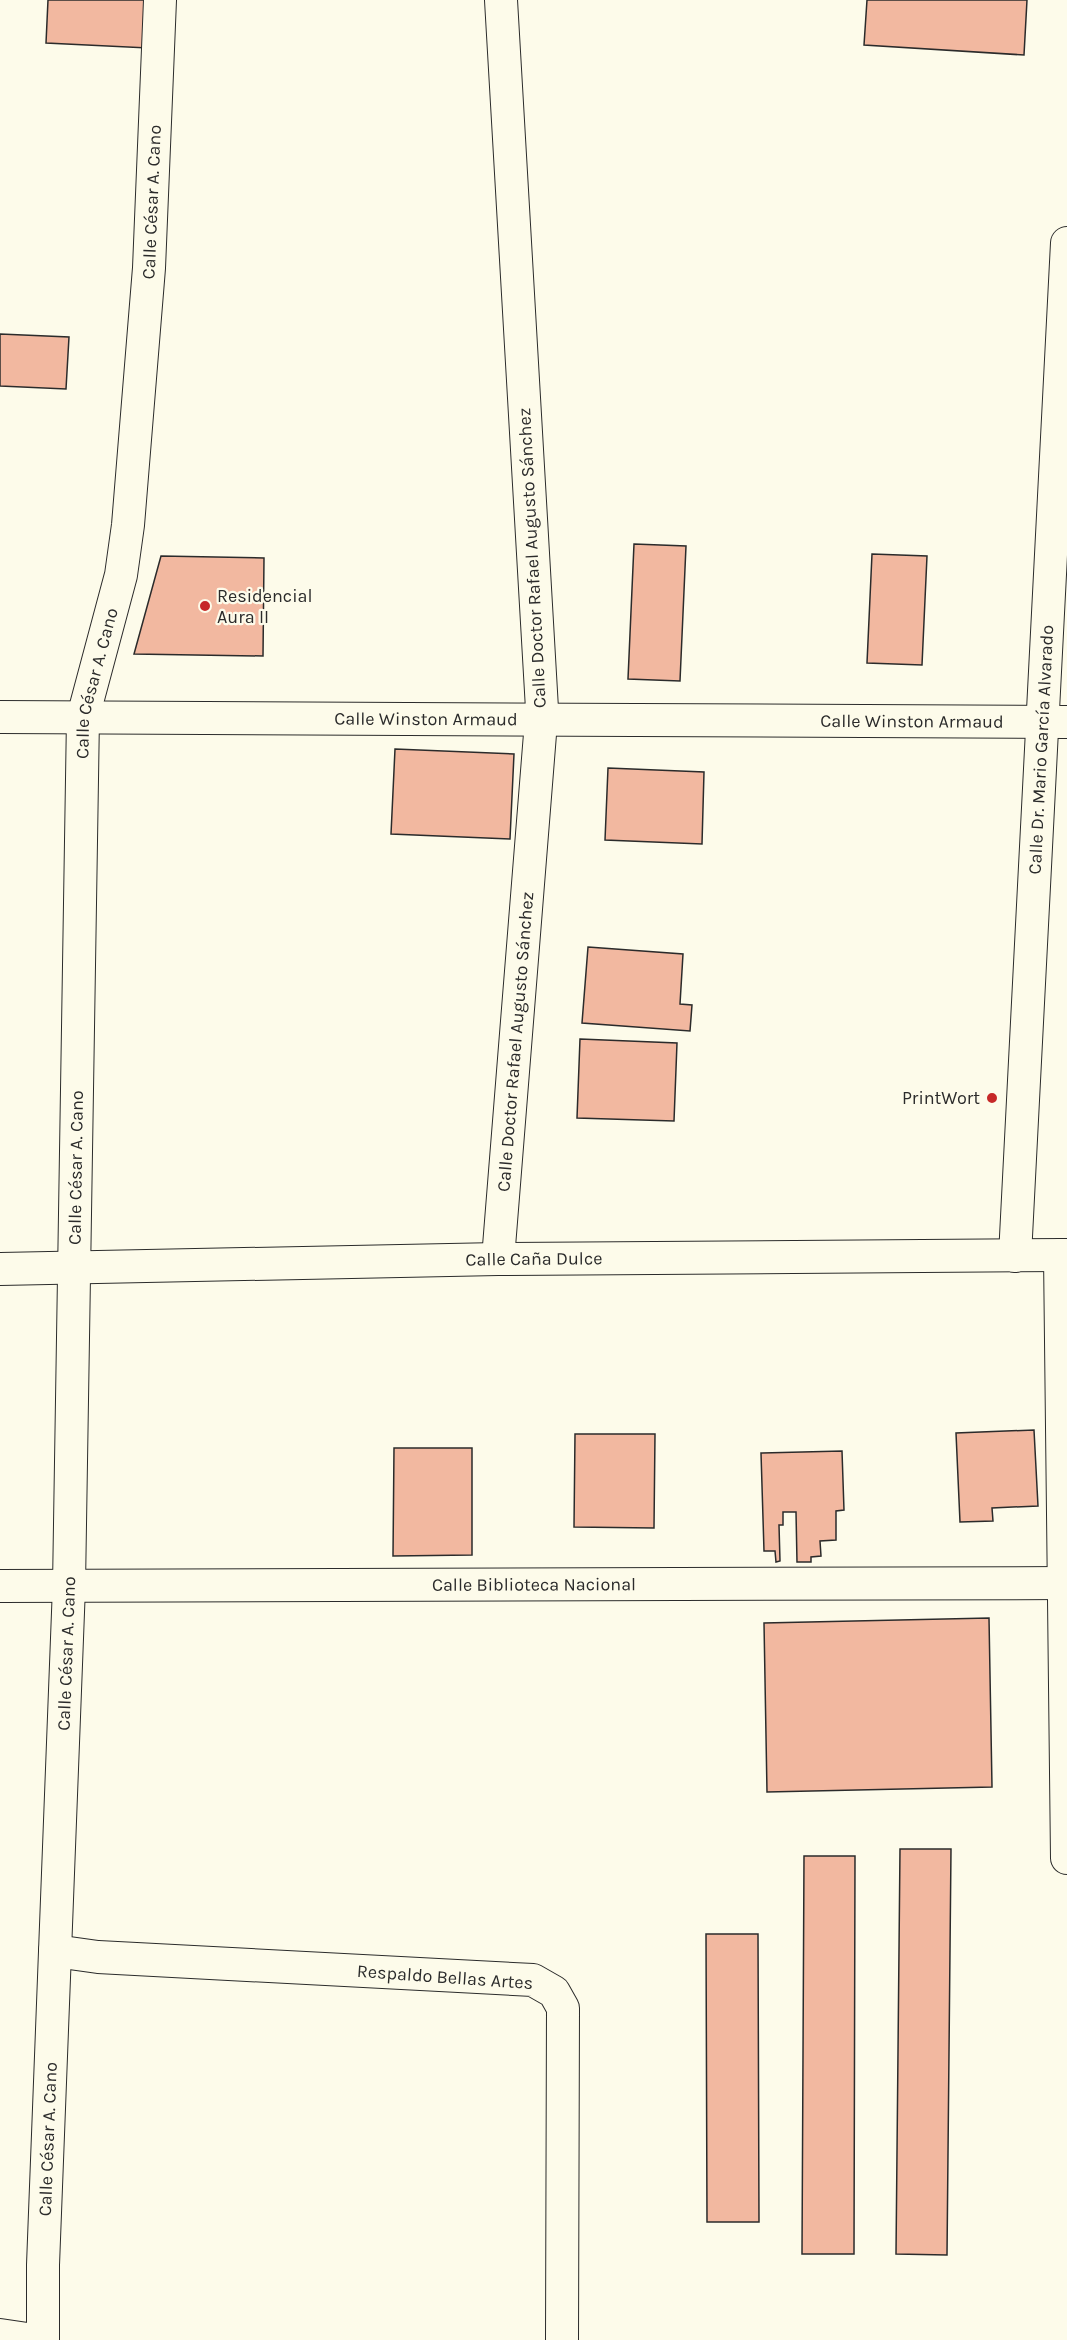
<svg xmlns="http://www.w3.org/2000/svg" width="1067" height="2340" font-family="Karla,sans-serif">
<style>
.building{fill:#f2b8a0;stroke:#2b2b2b;stroke-width:1.5}
.lines{fill:none;stroke-linecap:round;stroke-linejoin:round}
.minor-casing{stroke:#2b2b2b;stroke-width:34}
.minor{stroke:#fdfbea;stroke-width:32}
.poi-dot{fill:#c62828;stroke:#fdfbea;stroke-width:2}
.labels{text-anchor:middle;stroke-width:4.5;stroke-linejoin:round;paint-order:stroke}
.street-label{font-size:18px;fill:#2b2b2b;stroke:#fdfbea}
.poi-label{font-size:18px;fill:#2b2b2b;stroke:#fdfbea;text-anchor:start}
</style>
<rect width="100%" height="100%" fill="#fdfbea"/>
<g class="building">
<polygon points="48,0 150,0 148,48 46,43"/>
<polygon points="867,0 1027,0 1024,55 864,45"/>
<polygon points="0,334 69,337 66,389 0,386"/>
<polygon points="634,544 686,546 680,681 628,679"/>
<polygon points="872,554 927,556 922,665 867,663"/>
<polygon points="161,556 264,558 263,656 134,654"/>
<polygon points="395,749 514,754 510,839 391,834"/>
<polygon points="608,768 704,772 702,844 605,840"/>
<polygon points="588,947 683,954 680,1004 692,1005 690,1031 582,1023"/>
<polygon points="580,1039 677,1043 674,1121 577,1118"/>
<polygon points="1034,1430 1038,1506 992,1508 993,1521 960,1522 956,1433"/>
<polygon points="575,1434 655,1434 654,1528 574,1527"/>
<polygon points="394,1448 472,1448 472,1555 393,1556"/>
<polygon points="842,1451 844,1510 836,1511 836,1540 820,1541 821,1556 811,1557 811,1562 797,1562 796,1512 783,1512 783,1525 779,1525 780,1561 776,1562 775,1551 764,1551 761,1453"/>
<polygon points="989,1618 992,1787 767,1792 764,1623"/>
<polygon points="900,1849 951,1849 947,2255 896,2254"/>
<polygon points="804,1856 855,1856 854,2254 802,2254"/>
<polygon points="706,1934 758,1934 759,2222 707,2222"/>
</g>
<g class="lines">
<g class="minor-casing">
<g id="minor">
<path id="s1" d="M 0,717 L 1067,722"/>
<polyline points="1060,1255 1067,1858"/>
<path id="s2" d="M 1015,1256 L 1067,243"/>
<path id="s3" d="M 498,1259 L 542,709 L 501,0"/>
<path id="s4" d="M 0,1269 L 498,1259 L 1067,1255"/>
<path id="s5" d="M 0,1586 L 1067,1583"/>
<polyline points="55,1951 98,1957 533,1980 554,1992 563,2008 562,2340"/>
<polyline points="0,2335 34,2340"/>
<path id="s6" d="M 43,2340 L 43,2265 L 69,1586 L 83,717 L 121,575 L 128,525 L 149,268 L 160,0"/>
</g>
</g>
<use href="#minor" class="minor"/>
</g>
<g class="poi-dot">
<circle cx="205" cy="606" r="6"/>
<circle cx="992" cy="1098" r="6"/>
</g>
<g class="labels">
<g class="street-label">
<text dy="6" stroke="none"><textPath href="#s6" startOffset="2145">Calle César A. Cano</textPath></text>
<text transform="translate(532 558) rotate(-93)" y="6">Calle Doctor Rafael Augusto Sánchez</text>
<text dy="6" stroke="none"><textPath href="#s6" startOffset="1659">Calle César A. Cano</textPath></text>
<text dy="6" stroke="none"><textPath href="#s1" startOffset="426">Calle Winston Armaud</textPath></text>
<text dy="6" stroke="none"><textPath href="#s1" startOffset="912">Calle Winston Armaud</textPath></text>
<text dy="6" stroke="none"><textPath href="#s2" startOffset="507">Calle Dr. Mario García Alvarado</textPath></text>
<text dy="6" stroke="none"><textPath href="#s3" startOffset="218">Calle Doctor Rafael Augusto Sánchez</textPath></text>
<text dy="6" stroke="none"><textPath href="#s6" startOffset="1173">Calle César A. Cano</textPath></text>
<text dy="6" stroke="none"><textPath href="#s4" startOffset="534">Calle Caña Dulce</textPath></text>
<text dy="6" stroke="none"><textPath href="#s5" startOffset="534">Calle Biblioteca Nacional</textPath></text>
<text dy="6" stroke="none"><textPath href="#s6" startOffset="687">Calle César A. Cano</textPath></text>
<text transform="translate(445 1977) rotate(4)" y="6">Respaldo Bellas Artes</text>
<text dy="6" stroke="none"><textPath href="#s6" startOffset="201">Calle César A. Cano</textPath></text>
</g>
<g class="poi-label">
<text x="217" y="602">Residencial<tspan x="217" dy="21">Aura II</tspan></text>
<text x="980" y="1104" text-anchor="end">PrintWort</text>
</g>
</g>
</svg>
